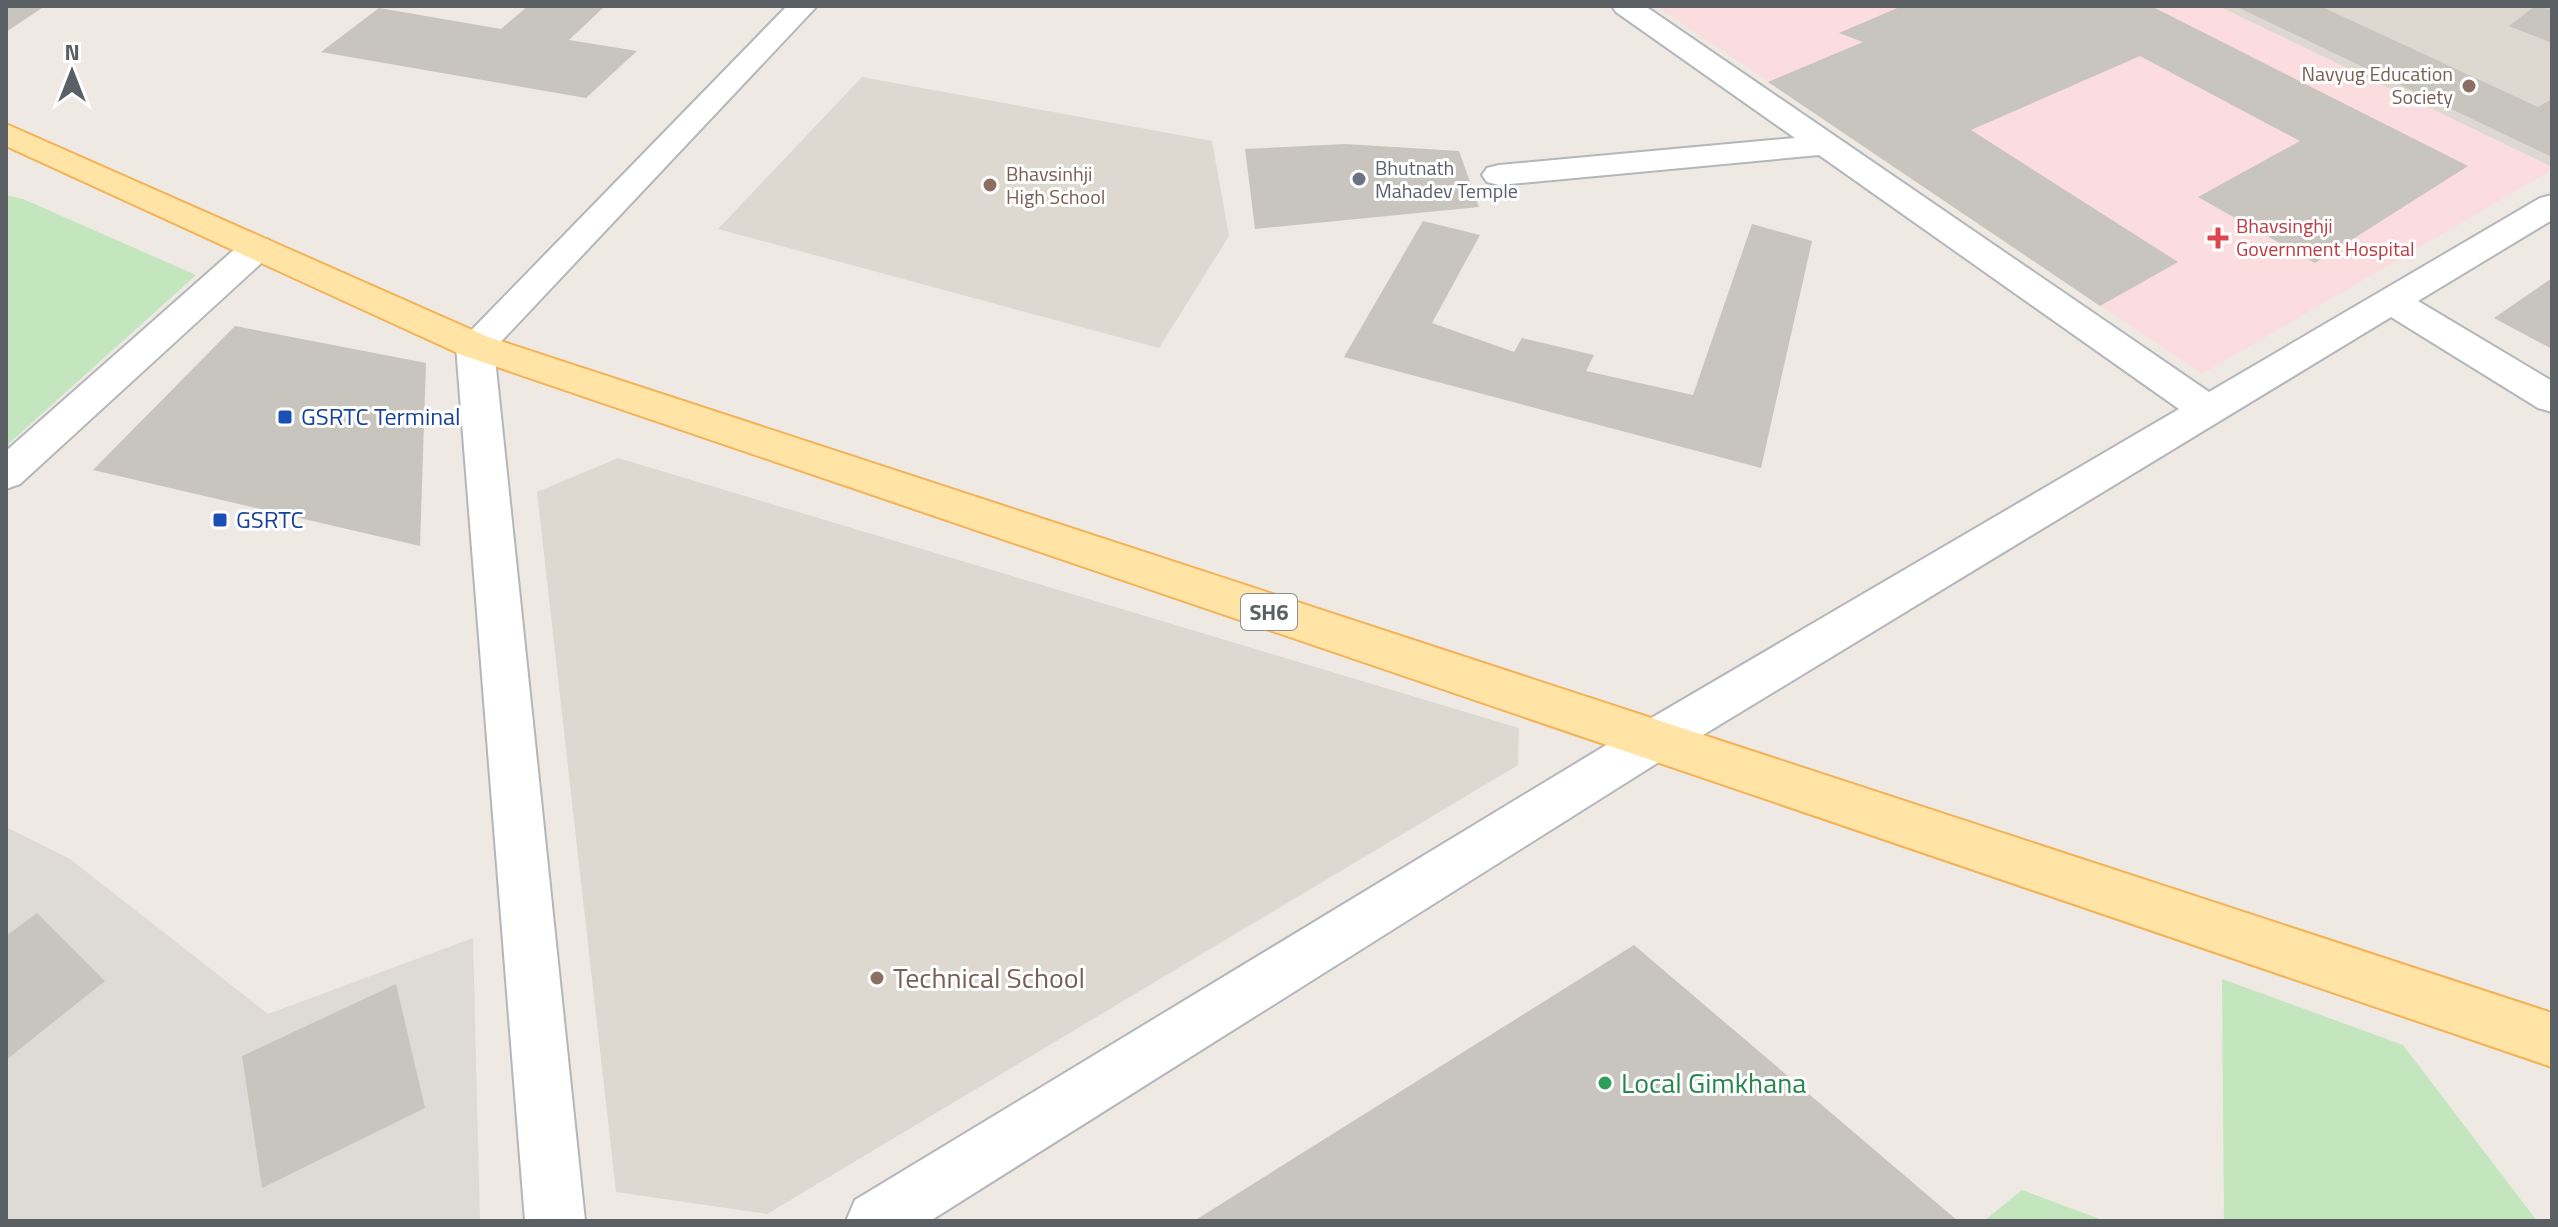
<svg xmlns="http://www.w3.org/2000/svg" width="2558" height="1227" font-family="'Titillium Web',sans-serif">
<style>
.industrial{fill:#dedbd7}
.education{fill:#ded9d0}
.medical{fill:#fcdddf}
.green{fill:#c3e6be}
.building{fill:#c8c4be}
.lines{fill:none;stroke-linecap:round;stroke-linejoin:round}
.minor-casing{stroke:#b3b6ba;stroke-width:4}
.major-casing{stroke:#f4b155;stroke-width:4}
.minor{fill:#fff;fill-rule:evenodd}
.major{fill:#ffe4a6;fill-rule:evenodd}
.education-dot{fill:#8d6e63;stroke:#fff;stroke-width:3}
.worship-dot{fill:#6b7280;stroke:#fff;stroke-width:3}
.health-dot{fill:#e0444e;stroke:#fff;stroke-width:3}
.transit-dot{fill:#1a4fb4;stroke:#fff;stroke-width:3}
.leisure-dot{fill:#2e9e5b;stroke:#fff;stroke-width:3}
.labels{text-anchor:middle;stroke-width:6;stroke-linejoin:round;paint-order:stroke}
.far-education-label{font-size:20px;fill:#785e54;stroke:#fff;text-anchor:end}
.far-worship-label{font-size:20px;fill:#5b616d;stroke:#fff;text-anchor:start}
.far-health-label{font-size:20px;fill:#be3a42;stroke:#fff;text-anchor:start}
.shield{fill:#fff;stroke:#8c9092;stroke-width:2}
.shield-label{font-size:22px;font-weight:bold;fill:#5a6063}
.transit-label{font-size:24px;fill:#164399;stroke:#fff;text-anchor:start}
.near-education-label{font-size:28px;fill:#785e54;stroke:#fff;text-anchor:start}
.near-leisure-label{font-size:28px;fill:#27864d;stroke:#fff;text-anchor:start}
</style>
<rect width="100%" height="100%" fill="#eee9e2"/>
<polygon class="industrial" points="6,827 70,859 268,1014 473,938 480,1221 6,1221"/>
<g class="education">
<polygon points="2218,6 2552,6 2552,167"/>
<polygon points="862,77 1212,141 1229,236 1159,348 718,229"/>
<polygon points="618,458 1519,728 1518,765 767,1214 616,1192 537,492"/>
</g>
<polygon class="medical" points="1656,6 2218,6 2552,167 2552,170 2202,374"/>
<g class="green">
<polygon points="6,195 23,199 196,275 6,446"/>
<polygon points="2222,979 2403,1045 2537,1221 2224,1221"/>
<polygon points="2022,1190 2105,1221 1984,1221"/>
</g>
<g class="building">
<polygon points="6,6 45,6 6,32"/>
<polygon points="528,6 605,6 569,40 637,51 586,98 321,52 379,8 501,29"/>
<polygon points="1902,6 2151,6 2468,166 2315,263 2198,197 2300,141 2140,56 1971,130 2178,262 2100,306 1768,82 1863,42 1839,33"/>
<polygon points="2235,6 2320,6 2538,107 2552,99 2552,157"/>
<polygon points="2535,6 2552,9 2552,43 2509,26"/>
<polygon points="1345,144 1459,151 1479,207 1255,229 1245,149"/>
<polygon points="1423,221 1480,235 1432,323 1514,352 1522,338 1594,355 1586,371 1693,395 1752,224 1812,241 1761,468 1344,357"/>
<polygon points="2552,278 2552,349 2494,318"/>
<polygon points="235,326 426,363 420,546 93,470"/>
<polygon points="37,913 105,981 6,1060 6,936"/>
<polygon points="1634,945 1958,1221 1194,1221"/>
<polygon points="396,984 425,1108 262,1188 242,1056"/>
</g>
<g class="lines">
<g class="minor-casing">
<g id="minor">
<polygon points="787,6 817,6 494,349 585,1221 525,1221 456,346"/>
<polygon points="1612,6 1645,6 2209,392 2540,198 2552,195 2552,220 2418,301 2552,381 2552,412 2538,408 2391,317 1670,755 930,1221 846,1221 855,1200 1636,727 2179,409 1819,155 1499,185 1487,182 1482,175 1487,168 1499,165 1795,138 1616,12"/>
<polygon points="257,237 269,240 274,248 269,256 20,484 6,489 6,451 245,240"/>
</g>
</g>
<g class="major-casing">
<polygon id="major" points="6,124 488,337 2552,1013 2552,1067 462,355 6,146"/>
</g>
<use href="#minor" class="minor"/>
<use href="#major" class="major"/>
</g>
<g class="education-dot">
<circle cx="2469" cy="86" r="8"/>
<circle cx="990" cy="185" r="8"/>
<circle cx="877" cy="978" r="8"/>
</g>
<circle class="worship-dot" cx="1359" cy="179" r="8"/>
<path class="health-dot" d="M2214 226h8v8h8v8h-8v8h-8v-8h-8v-8h8z"/>
<g class="transit-dot">
<rect x="277" y="409" width="16" height="16" rx="4"/>
<rect x="212" y="512" width="16" height="16" rx="4"/>
</g>
<circle class="leisure-dot" cx="1605" cy="1083" r="8"/>
<g class="labels">
<g class="far-education-label">
<text x="2453" y="81">Navyug Education<tspan x="2453" dy="23">Society</tspan></text>
<text x="1006" y="181" text-anchor="start">Bhavsinhji<tspan x="1006" dy="23">High School</tspan></text>
</g>
<g class="far-worship-label">
<text x="1375" y="175">Bhutnath<tspan x="1375" dy="23">Mahadev Temple</tspan></text>
</g>
<g class="far-health-label">
<text x="2236" y="233">Bhavsinghji<tspan x="2236" dy="23">Government Hospital</tspan></text>
</g>
<rect class="shield" x="1241" y="594" width="56" height="36" rx="6"/>
<g class="shield-label">
<text x="1269" y="620">SH6</text>
</g>
<g class="transit-label">
<text x="301" y="425">GSRTC Terminal</text>
<text x="236" y="528">GSRTC</text>
</g>
<g class="near-education-label">
<text x="893" y="988">Technical School</text>
</g>
<g class="near-leisure-label">
<text x="1621" y="1093">Local Gimkhana</text>
</g>
</g>
<rect width="2558" height="1227" fill="none" stroke="#5a6063" stroke-width="16"/>
<g transform="translate(72 72)" stroke="#ffffff" stroke-width="6" paint-order="stroke">
<path d="M0-6L14 30L0 20L-14 30Z" fill="#5a6063"/>
<text y="-12" font-size="22" font-weight="bold" text-anchor="middle" fill="#5a6063">N</text>
</g>
</svg>
